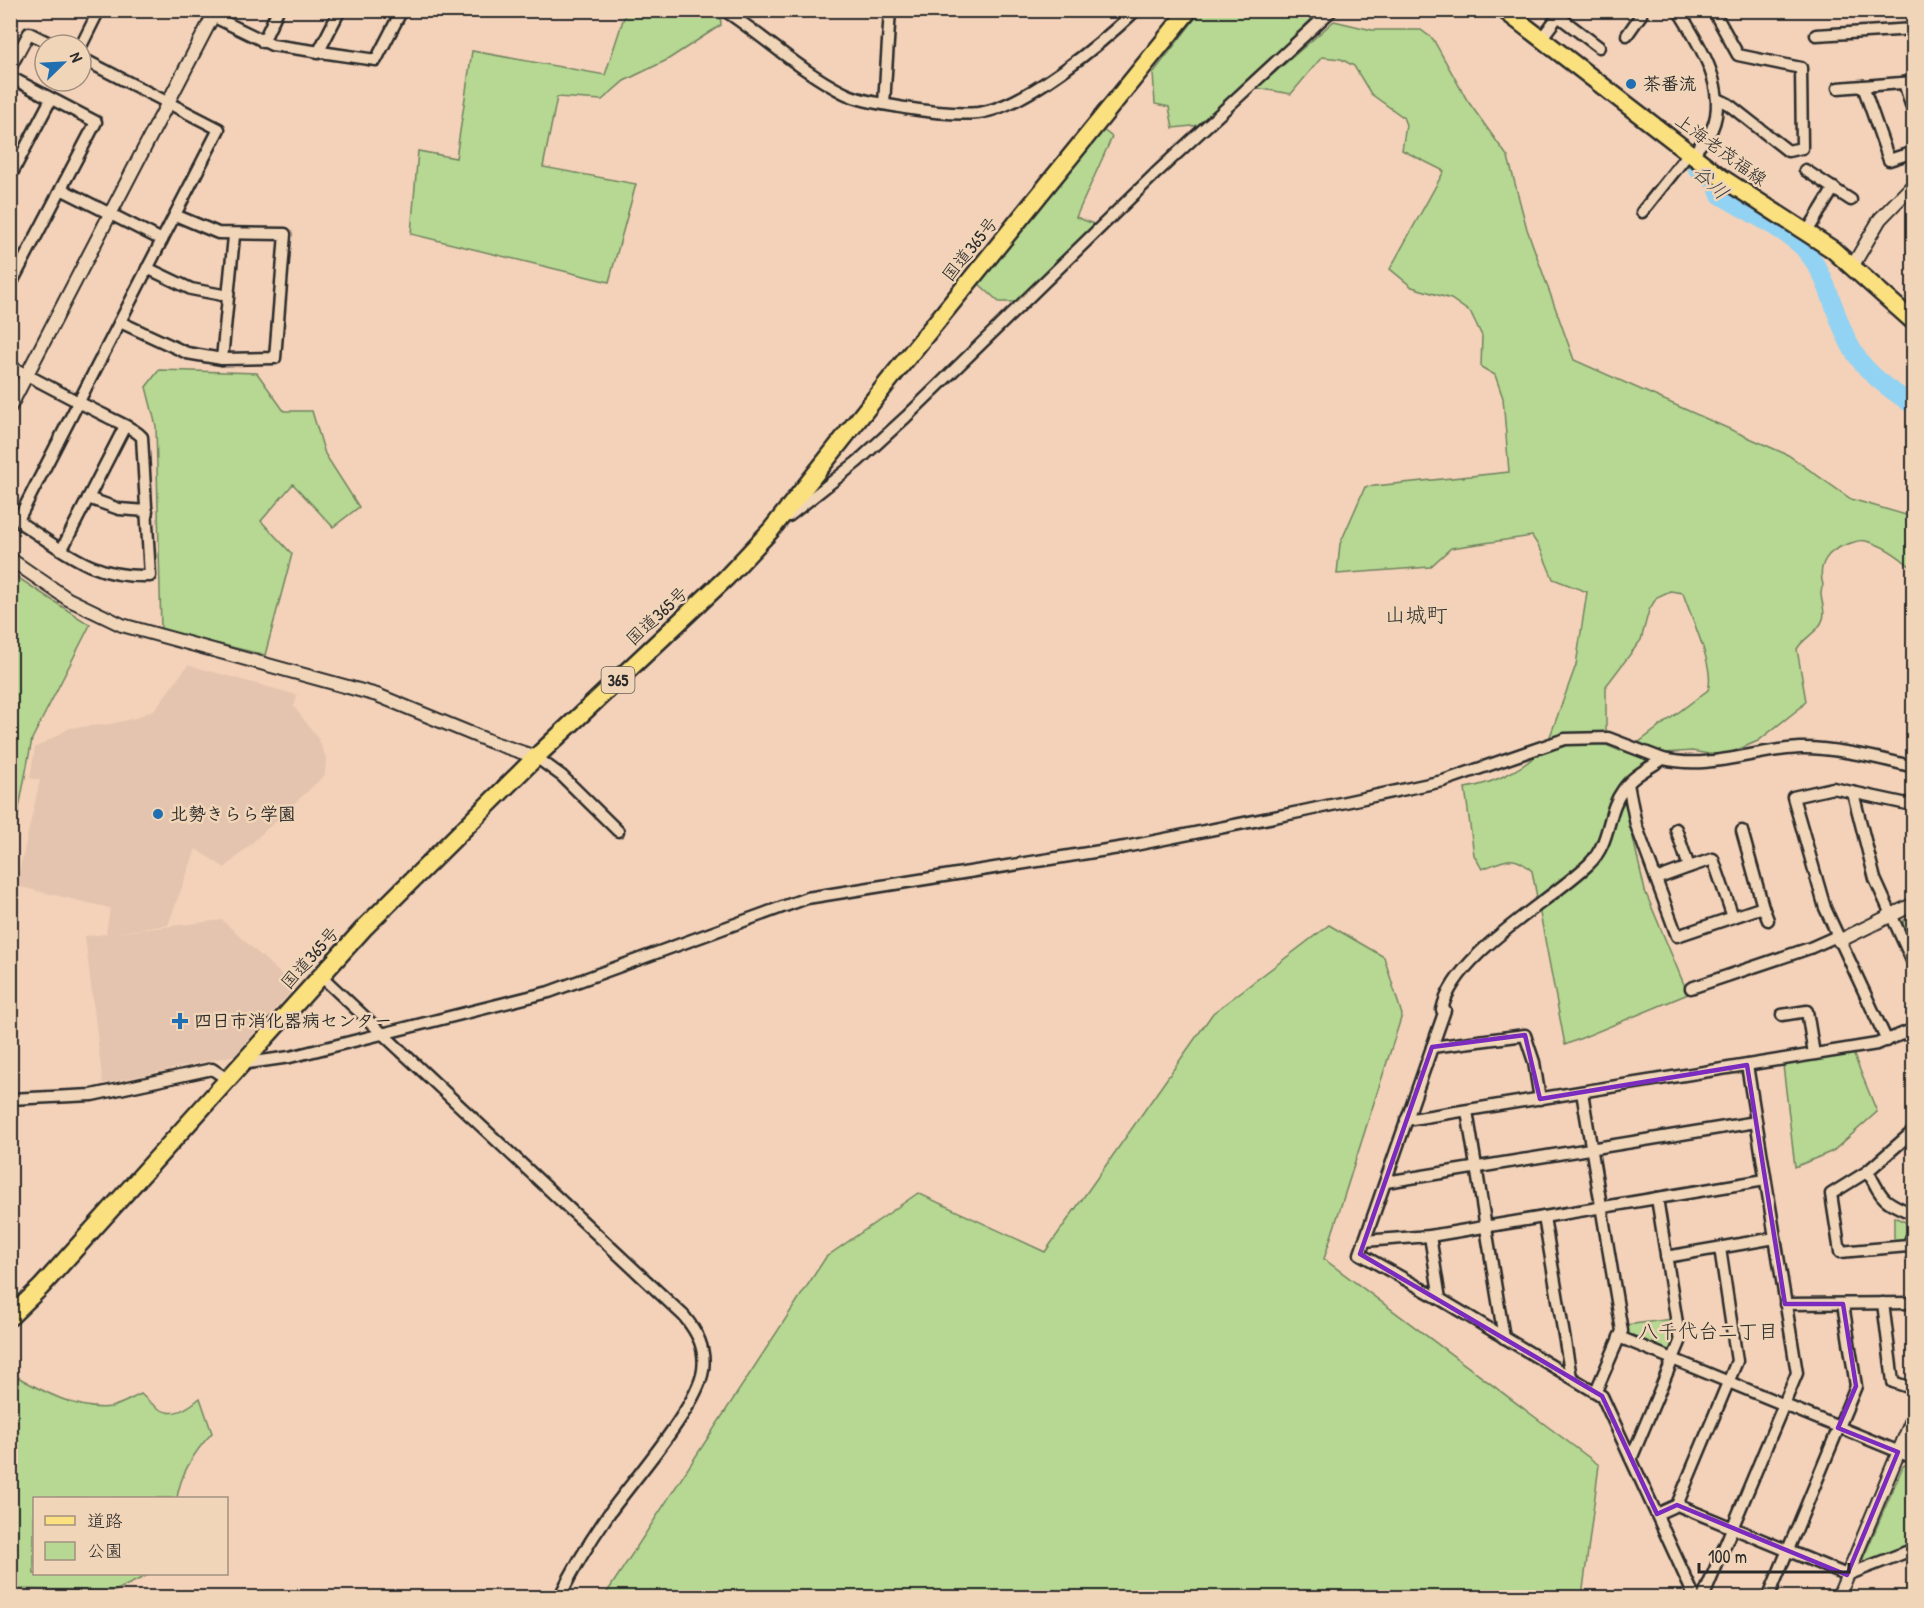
<svg xmlns="http://www.w3.org/2000/svg" width="1924" height="1608" font-family="'Patrick Hand','Klee One',sans-serif">
<style>
.built{fill:#e4c4ae}
.green{fill:#b6d892;stroke:#70825e;stroke-width:1.5;fill-rule:evenodd}
.lines{fill:none;stroke-linecap:round;stroke-linejoin:round}
.river{stroke:#92d2f3;stroke-width:18}
.minor-casing{stroke:#2b2b2b;stroke-width:15}
.tertiary-casing{stroke:#2b2b2b;stroke-width:16}
.primary-casing{stroke:#2b2b2b;stroke-width:21}
.trunk-casing{stroke:#2b2b2b;stroke-width:21}
.minor{stroke:#f1d5b8;stroke-width:10}
.tertiary{stroke:#f1d5b8;stroke-width:12}
.primary{stroke:#fbe080;stroke-width:16}
.trunk{stroke:#fbe080;stroke-width:16}
.marked{fill:none;stroke:#7b2cbf;stroke-width:4.5;stroke-linejoin:round}
.poi-dot{fill:#1f6fb2;stroke:#f1d5b8;stroke-width:2}
.labels{text-anchor:middle;stroke-width:5;stroke-linejoin:round;paint-order:stroke}
.shield{fill:#f1d5b8;stroke:#665e55;stroke-width:1.5}
.shield-label{font-size:16px;font-weight:bold;fill:#2b2b2b}
.poi-label{font-size:18px;font-weight:bold;fill:#2b2b2b;stroke:#f1d5b8;text-anchor:start}
.street-label{font-size:18px;fill:#2b2b2b;stroke:#f1d5b8}
.water-label{font-size:20px;font-style:italic;fill:#3a4449;stroke:#f1d5b8}
.neighbourhood-label{font-size:20px;fill:#2b2b2b;stroke:#f1d5b8}
.quarter-label{font-size:21px;fill:#2b2b2b;stroke:#f1d5b8}
</style>
<rect width="100%" height="100%" fill="#f3d2b9"/>
<filter id="ink" filterUnits="userSpaceOnUse"><feTurbulence type="fractalNoise" baseFrequency=".0167" numOctaves="2"/><feDisplacementMap in="SourceGraphic" scale="12" xChannelSelector="R" yChannelSelector="G"/><feConvolveMatrix kernelMatrix="1 2 1 2 8 2 1 2 1" color-interpolation-filters="sRGB"/></filter>
<g filter="url(#ink)">
<polygon class="built" points="188,665 297,695 294,707 318,738 326,758 325,775 225,868 196,849 168,925 113,933 222,920 295,987 235,1055 103,1084 85,936 106,934 110,908 16,886 40,780 30,778 35,748 70,728 111,724 136,718 155,709"/>
<g class="green">
<polygon points="717,10 720,12 721,25 667,60 624,81 602,100 557,97 543,167 636,184 609,282 411,234 418,151 456,158 472,51 605,75 626,11"/>
<polygon points="1201,11 1320,11 1201,125 1173,128 1169,107 1155,104 1153,73"/>
<path d="M 1334,21 L 1372,30 L 1421,30 L 1433,39 L 1467,100 L 1508,157 L 1527,229 L 1574,360 L 1788,455 L 1851,499 L 1913,517 L 1913,569 C 1900,557 1883,545 1866,541 C 1860,539 1854,542 1848,544 C 1828,550 1817,564 1823,585 C 1817,597 1827,607 1823,619 C 1819,632 1804,637 1797,649 L 1806,701 L 1801,707 L 1758,741 L 1730,753 L 1715,755 L 1692,751 L 1650,754 L 1623,794 L 1645,891 L 1688,994 L 1565,1045 L 1532,871 C 1512,852 1505,861 1482,869 L 1474,855 L 1465,788 C 1494,784 1531,766 1548,742 L 1576,665 L 1587,592 L 1553,579 L 1541,550 L 1532,536 L 1451,548 L 1430,567 L 1337,574 L 1340,544 L 1365,487 L 1509,472 L 1503,398 L 1495,375 L 1481,367 L 1482,336 L 1471,313 L 1451,299 L 1412,287 L 1390,269 L 1444,171 L 1402,150 L 1406,125 L 1403,117 L 1371,94 L 1354,66 L 1341,59 L 1322,57 L 1291,94 L 1257,88 ZM 1670,591 L 1683,593 C 1690,615 1716,669 1708,690 L 1635,745 L 1620,751 L 1606,745 L 1606,686 L 1641,640 L 1649,610 L 1657,597 Z"/>
<polygon points="1102,129 1112,137 1076,217 1094,224 1056,268 1017,302 999,302 979,284"/>
<polygon points="159,370 257,373 284,411 312,411 325,454 359,507 333,527 293,484 261,521 292,554 265,655 161,630 156,426 146,387"/>
<polygon points="11,573 90,625 32,739 11,851"/>
<polygon points="1913,915 1913,952 1902,926 1904,920"/>
<polygon points="1329,925 1384,957 1402,1015 1324,1259 1599,1465 1582,1597 604,1597 826,1257 918,1193 1045,1252 1213,1013"/>
<polygon points="1853,1053 1877,1112 1833,1151 1795,1167 1783,1065"/>
<polygon points="1894,1217 1908,1223 1911,1230 1908,1240 1894,1243"/>
<path d="M 1672,1319 L 1676,1342 L 1673,1350 L 1668,1352 C 1653,1347 1627,1343 1626,1325 Z"/>
<path d="M 11,1369 L 14,1375 C 40,1390 80,1412 111,1407 C 121,1405 132,1398 141,1394 C 164,1416 174,1420 200,1398 L 212,1433 C 194,1452 181,1472 177,1498 L 34,1498 L 34,1574 L 150,1574 L 115,1591 L 11,1589 Z"/>
<polygon points="1909,1463 1913,1464 1913,1544 1865,1563 1863,1559 1903,1466"/>
</g>
<g class="lines">
<path class="river" d="M 1697,169 L 1715,182 L 1720,195 C 1740,208 1791,233 1804,249 C 1830,278 1832,310 1849,343 C 1862,371 1889,389 1914,406"/>
<g class="minor-casing">
<g id="minor">
<polyline points="200,10 272,45 376,60 402,10"/>
<path d="M 724,10 C 765,37 800,71 844,93 C 862,102 885,104 905,108 C 930,112 953,115 978,113 C 1025,107 1102,43 1136,10"/>
<polyline points="1172,10 1184,16"/>
<path d="M 1678,10 C 1699,43 1729,90 1712,129 C 1708,138 1698,147 1692,155"/>
<polyline points="1713,10 1738,55 1801,68 1802,148 1788,151 1728,104 1718,99"/>
<polyline points="1558,16 1599,47"/>
<polyline points="1627,35 1641,15 1636,10"/>
<polyline points="1816,35 1914,29"/>
<polyline points="1541,39 1562,11"/>
<polyline points="263,42 278,10"/>
<polyline points="81,46 99,10"/>
<polyline points="318,53 340,10"/>
<polyline points="10,68 29,33 53,45"/>
<polyline points="10,77 96,122 10,286"/>
<polyline points="1904,83 1914,114"/>
<polyline points="1863,86 1889,160 1914,152"/>
<polyline points="1838,88 1914,82"/>
<polyline points="884,104 890,10"/>
<polyline points="1805,170 1851,200"/>
<polyline points="10,177 51,99"/>
<polyline points="61,189 162,240"/>
<polyline points="1642,212 1689,153"/>
<polyline points="1807,232 1834,188"/>
<polyline points="147,268 191,289 228,296"/>
<polyline points="120,322 187,353 222,359 275,358 285,234 218,233 175,215"/>
<polyline points="222,359 234,236"/>
<path d="M 10,366 C 42,383 74,400 106,416 C 117,422 134,428 142,437 L 150,576 C 93,578 67,553 22,524 L 19,518 L 219,129 L 81,58"/>
<polyline points="88,498 119,509 147,511"/>
<polyline points="789,516 857,462 906,417 1156,173 1332,10"/>
<polyline points="62,549 125,426"/>
<polyline points="536,757 562,776 618,831"/>
<polyline points="1628,784 1636,825 1677,936 1763,907 1768,920"/>
<polyline points="1853,793 1875,879 1914,965"/>
<polyline points="1676,829 1689,867 1713,859 1733,917"/>
<polyline points="1742,831 1763,907"/>
<polyline points="1656,879 1689,867"/>
<path d="M 321,976 L 684,1316 C 697,1332 706,1348 703,1370 C 698,1407 632,1481 608,1515 C 590,1541 573,1569 559,1598"/>
<polyline points="1691,988 1810,948 1837,936"/>
<polyline points="1782,1015 1807,1011 1814,1054"/>
<polyline points="1887,1041 1825,908 1793,797 1833,788 1912,805"/>
<polyline points="1432,1047 1525,1035 1534,1062 1540,1099"/>
<polyline points="241,1064 290,1057 549,992 807,898 1125,847 1299,812 1443,781 1565,739 1608,738 1663,759"/>
<polyline points="1582,1092 1622,1331 1596,1391"/>
<polyline points="10,1099 92,1095 212,1069 227,1079"/>
<polyline points="1467,1111 1504,1338"/>
<polyline points="1406,1120 1877,1044 1914,1029"/>
<path d="M 1914,1138 L 1910,1134 L 1868,1171 C 1882,1199 1883,1202 1914,1214"/>
<polyline points="1868,1171 1831,1194 1840,1252 1908,1246 1914,1232"/>
<polyline points="1386,1182 1756,1122"/>
<polyline points="1544,1217 1571,1377"/>
<polyline points="1430,1236 1440,1299"/>
<polyline points="1364,1241 1430,1236 1765,1180"/>
<polyline points="1666,1257 1775,1238"/>
<polyline points="1883,1303 1893,1382 1914,1389"/>
<polyline points="1785,1304 1914,1303"/>
<polyline points="1619,1337 1914,1458"/>
<polyline points="1631,1459 1680,1342 1657,1198"/>
<polyline points="1677,1505 1847,1575 1914,1549"/>
<polyline points="1657,1514 1677,1505 1737,1361 1720,1248"/>
<path d="M 1695,1598 L 1602,1396 L 1440,1299 L 1360,1254 L 1445,1010 L 1442,1010 C 1454,954 1547,904 1589,864 C 1612,841 1606,813 1623,790 C 1632,776 1649,768 1663,759 C 1710,770 1753,750 1800,748 C 1834,747 1880,758 1914,767"/>
<polyline points="1703,1598 1797,1373 1747,1065"/>
<polyline points="1768,1598 1856,1386 1843,1304"/>
</g>
</g>
<g class="tertiary-casing">
<g id="tertiary">
<polyline points="1852,267 1880,219 1914,184"/>
<polyline points="10,407 216,10"/>
<polyline points="10,559 68,599 122,625 377,695 494,743 536,757"/>
<polyline points="1839,941 1914,904"/>
<polyline points="1838,1598 1914,1415"/>
</g>
</g>
<g class="primary-casing">
<polyline id="primary" points="1504,10 1722,178 1832,249 1914,322"/>
</g>
<g class="trunk-casing">
<polyline id="trunk" points="10,1317 41,1287 365,927 536,757 726,578 771,530 895,373 1189,10"/>
</g>
<use href="#minor" class="minor"/>
<use href="#tertiary" class="tertiary"/>
<use href="#primary" class="primary"/>
<use href="#trunk" class="trunk"/>
</g>
</g>
<path class="marked" d="M 1525,1035 L 1540,1099 L 1747,1065 L 1785,1304 L 1843,1304 L 1856,1386 L 1838,1428 L 1898,1452 L 1847,1575 L 1677,1505 L 1657,1514 L 1602,1396 L 1360,1254 L 1432,1047 Z"/>
<g class="poi-dot">
<circle cx="1631" cy="84" r="6"/>
<circle cx="158" cy="814" r="6"/>
<path d="M177 1012h6v6h6v6h-6v6h-6v-6h-6v-6h6z"/>
</g>
<g class="labels">
<rect class="shield" x="601.5" y="667" width="33" height="26" rx="4.5"/>
<g class="shield-label">
<text x="618" y="686">365</text>
</g>
<g class="poi-label">
<text x="1643" y="90">茶番流</text>
<text x="170" y="820">北勢きらら学園</text>
<text x="194" y="1027">四日市消化器病センター</text>
</g>
<g class="street-label">
<text transform="translate(1721 150) rotate(36)" y="6">上海老茂福線</text>
<text transform="translate(970 249) rotate(-51)" y="6">国道365号</text>
<text transform="translate(657 616) rotate(-43)" y="6">国道365号</text>
<text transform="translate(310 958) rotate(-48)" y="6">国道365号</text>
</g>
<g class="water-label">
<text transform="translate(1711 182) rotate(44)" y="7">谷川</text>
</g>
<g class="neighbourhood-label">
<text x="1708" y="1338">八千代台二丁目</text>
</g>
<g class="quarter-label">
<text x="1416" y="622">山城町</text>
</g>
</g>
<rect width="1924" height="1608" fill="none" stroke="#f1d5b8" stroke-width="36"/>
<rect x="18" y="18" width="1888" height="1572" fill="none" stroke="#2b2b2b" stroke-width="2" filter="url(#ink)"/>
<rect x="33" y="1497" width="195" height="78" fill="#f1d5b8" stroke="#a29180" stroke-width="1.5"/>
<rect x="45" y="1516" width="30" height="9" fill="#fbe080" stroke="#a29180" stroke-width="1.5"/>
<text x="87" y="1527" font-size="18" fill="#2b2b2b">道路</text>
<rect x="45" y="1542" width="30" height="18" fill="#b6d892" stroke="#a29180" stroke-width="1.5"/>
<text x="87" y="1557" font-size="18" fill="#2b2b2b">公園</text>
<g transform="translate(63 63) rotate(66)"><circle r="28" fill="#f1d5b8" stroke="#a29180" stroke-width="1.5"/>
<path d="M0-4.5L10 22L0 15L-10 22Z" fill="#1f6fb2"/>
<text y="-9" font-size="16" font-weight="bold" text-anchor="middle" fill="#2b2b2b">N</text>
</g>
<path d="M1699 1563v9h150v-9" fill="none" stroke="#2b2b2b" stroke-width="3"/>
<text x="1708" y="1563" font-size="18" fill="#2b2b2b" stroke="#f1d5b8" stroke-width="4.5" paint-order="stroke">100 m</text>
</svg>
